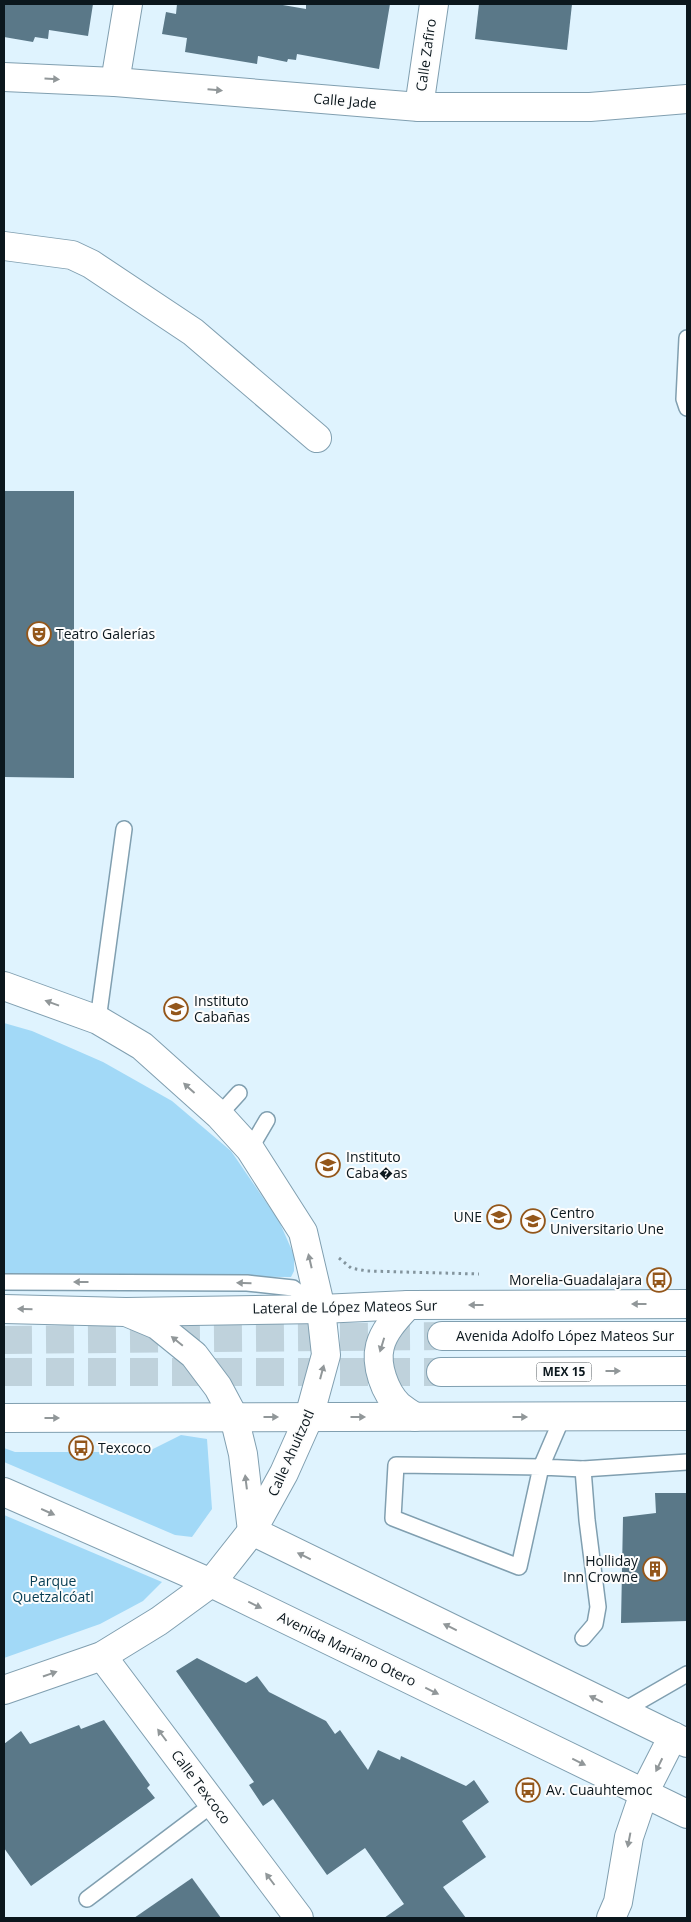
<svg xmlns="http://www.w3.org/2000/svg" width="691" height="1922" font-family="'Open Sans',sans-serif">
<style>
.green{fill:#a2d9f7}
.building{fill:#5a7888}
.lines{fill:none;stroke-linecap:round;stroke-linejoin:round}
.primary-tunnel{stroke:#bfd2dc;stroke-width:28;stroke-dasharray:28 14;stroke-linecap:butt}
.service-casing{stroke:#809fb0;stroke-width:18}
.minor-casing{stroke:#809fb0;stroke-width:30}
.tertiary-casing{stroke:#809fb0;stroke-width:30}
.secondary-casing{stroke:#809fb0;stroke-width:30}
.primary-casing{stroke:#809fb0;stroke-width:30}
.path{stroke:#83949d;stroke-width:3;stroke-dasharray:2.5 4;stroke-linecap:butt}
.service{stroke:#fff;stroke-width:15}
.minor{stroke:#fff;stroke-width:28}
.tertiary{stroke:#fff;stroke-width:28}
.secondary{stroke:#fff;stroke-width:28}
.primary{stroke:#fff;stroke-width:28}
.oneway{fill:#919799}
.labels{text-anchor:middle;stroke-width:4;stroke-linejoin:round;paint-order:stroke}
.shield{fill:#fdfdfd;stroke:#545c60;stroke-width:1}
.shield-label{font-size:12px;font-weight:bold;fill:#0b171d}
.street-label{font-size:14px;fill:#0b171d;stroke:#fdfdfd}
.poi-label{font-size:14px;fill:#0b171d;stroke:#fdfdfd;text-anchor:start}
.park-label{font-size:14px;fill:#063c52;stroke:#fdfdfd}
</style>
<rect width="100%" height="100%" fill="#dff3fe"/>
<g class="green">
<polygon points="4,1023 32,1031 103,1062 172,1101 231,1151 279,1221 294,1255 294,1271 291,1277 4,1276"/>
<polygon points="181,1435 207,1439 212,1509 192,1537 175,1535 4,1462 4,1448 15,1452 147,1452"/>
<polygon points="4,1515 162,1582 143,1601 100,1624 4,1658"/>
</g>
<g class="building">
<polygon points="4,4 93,4 88,36 49,30 48,39 35,37 33,42 4,37"/>
<polygon points="177,4 277,4 306,9 306,4 390,4 379,69 297,54 296,60 288,59 287,62 258,56 257,64 185,52 187,38 162,34 166,12 176,14"/>
<polygon points="479,4 572,4 567,50 475,39"/>
<polygon points="4,491 74,491 74,778 4,777"/>
<polygon points="655,1493 687,1493 687,1621 621,1623 623,1517 656,1513"/>
<polygon points="197,1658 246,1683 257,1676 269,1692 326,1721 335,1734 340,1730 368,1770 378,1750 400,1760 401,1756 466,1786 474,1780 489,1802 462,1821 486,1857 443,1887 466,1918 384,1918 404,1904 365,1848 327,1875 273,1799 263,1806 249,1785 254,1782 176,1671"/>
<polygon points="104,1720 150,1785 147,1788 155,1798 31,1886 4,1848 4,1744 21,1731 30,1744 79,1725 81,1729"/>
<polygon points="192,1878 221,1918 134,1918"/>
</g>
<g class="lines">
<g class="primary-tunnel">
<polyline points="4,1340 442,1336"/>
<polyline points="4,1372 441,1372"/>
</g>
<g class="service-casing">
<g id="service">
<polyline points="687,338 684,399 687,408"/>
<polyline points="98,1020 124,829"/>
<polyline points="219,1115 239,1093"/>
<polyline points="250,1149 267,1120"/>
<polyline points="4,1282 247,1283 293,1288 320,1308"/>
<polyline points="563,1416 541,1467 519,1567 393,1518 396,1465 541,1467 583,1469 687,1462"/>
<polyline points="583,1469 587,1520 598,1607 595,1624 583,1638"/>
<polyline points="621,1712 687,1674"/>
<polyline points="87,1899 213,1804"/>
</g>
</g>
<g class="minor-casing">
<g id="minor">
<polyline points="4,77 115,82 419,107 590,107 687,99"/>
<polyline points="115,82 128,4"/>
<polyline points="419,107 434,4"/>
<polyline points="4,246 72,255 91,264 193,332 317,438"/>
<polyline points="102,1656 299,1918"/>
</g>
</g>
<g class="tertiary-casing">
<polyline id="tertiary" points="611,1918 618,1902 629,1837 644,1793 673,1736"/>
</g>
<g class="secondary-casing">
<g id="secondary">
<polyline points="4,986 98,1020 142,1046 219,1115 250,1149 303,1232 321,1309 326,1355 309,1417 284,1473 252,1531 211,1583 159,1621 102,1656 4,1690"/>
<path d="M 408,1305 C 397,1317 384,1330 380,1346 C 375,1365 385,1393 399,1406 C 404,1410 410,1414 415,1417"/>
<polyline points="126,1312 321,1309 408,1305 687,1304"/>
<polyline points="4,1418 687,1416"/>
</g>
</g>
<g class="primary-casing">
<g id="primary">
<polyline points="4,1309 126,1312 157,1325 194,1355 218,1387 234,1417 243,1454 252,1531 687,1743"/>
<polyline points="442,1336 687,1336"/>
<polyline points="441,1372 687,1371"/>
<polyline points="4,1492 211,1583 687,1814"/>
</g>
</g>
<polyline class="path" points="339,1258 351,1268 367,1271 479,1274"/>
<use href="#service" class="service"/>
<use href="#minor" class="minor"/>
<use href="#tertiary" class="tertiary"/>
<use href="#secondary" class="secondary"/>
<use href="#primary" class="primary"/>
</g>
<defs><path id="oneway-solid" d="M-6-.8H1V-3.2L6.5 0L1 3.2V.8H-6Z" transform="scale(1.25)"/></defs>
<g class="oneway">
<use href="#oneway-solid" transform="translate(52 79) rotate(3)"/>
<use href="#oneway-solid" transform="translate(215 90) rotate(5)"/>
<use href="#oneway-solid" transform="translate(52 1003) rotate(-160)"/>
<use href="#oneway-solid" transform="translate(189 1088) rotate(-138)"/>
<use href="#oneway-solid" transform="translate(310 1261) rotate(-103)"/>
<use href="#oneway-solid" transform="translate(81 1282) rotate(-180)"/>
<use href="#oneway-solid" transform="translate(244 1283) rotate(-178)"/>
<use href="#oneway-solid" transform="translate(639 1304) rotate(180)"/>
<use href="#oneway-solid" transform="translate(476 1305) rotate(180)"/>
<use href="#oneway-solid" transform="translate(25 1309) rotate(-179)"/>
<use href="#oneway-solid" transform="translate(177 1341) rotate(-141)"/>
<use href="#oneway-solid" transform="translate(382 1345) rotate(107)"/>
<use href="#oneway-solid" transform="translate(613 1371)"/>
<use href="#oneway-solid" transform="translate(322 1372) rotate(-75)"/>
<use href="#oneway-solid" transform="translate(271 1417)"/>
<use href="#oneway-solid" transform="translate(358 1417)"/>
<use href="#oneway-solid" transform="translate(520 1417)"/>
<use href="#oneway-solid" transform="translate(52 1418)"/>
<use href="#oneway-solid" transform="translate(246 1482) rotate(-97)"/>
<use href="#oneway-solid" transform="translate(48 1512) rotate(24)"/>
<use href="#oneway-solid" transform="translate(304 1556) rotate(-154)"/>
<use href="#oneway-solid" transform="translate(255 1605) rotate(26)"/>
<use href="#oneway-solid" transform="translate(450 1627) rotate(-154)"/>
<use href="#oneway-solid" transform="translate(50 1674) rotate(-19)"/>
<use href="#oneway-solid" transform="translate(432 1691) rotate(26)"/>
<use href="#oneway-solid" transform="translate(596 1699) rotate(-154)"/>
<use href="#oneway-solid" transform="translate(162 1735) rotate(-127)"/>
<use href="#oneway-solid" transform="translate(579 1762) rotate(26)"/>
<use href="#oneway-solid" transform="translate(659 1765) rotate(116)"/>
<use href="#oneway-solid" transform="translate(629 1840) rotate(101)"/>
<use href="#oneway-solid" transform="translate(270 1879) rotate(-127)"/>
</g>
<defs>
<g id="theatre-ring" transform="scale(1.25)"><circle r="9.5" fill="#fdfdfd" stroke="#93561a" stroke-width="1.5"/><path d="M-5-5.5Q0-4 5-5.5V0Q5 5 0 6Q-5 5-5 0ZM-3.3-2.5H-1v1.5H-3.3ZM1-2.5H3.3v1.5H1ZM-2.8 1Q0 5.5 2.8 1Z" fill="#93561a"/></g>
<g id="school-ring" transform="scale(1.25)"><circle r="9.5" fill="#fdfdfd" stroke="#93561a" stroke-width="1.5"/><path d="M0-5L7-2L0 1L-7-2ZM-4 1L0 2.5L4 1V4Q0 6-4 4Z" fill="#93561a"/></g>
<g id="university-ring" transform="scale(1.25)"><circle r="9.5" fill="#fdfdfd" stroke="#93561a" stroke-width="1.5"/><path d="M0-5L7-2L0 1L-7-2ZM-4 1L0 2.5L4 1V4Q0 6-4 4Z" fill="#93561a"/></g>
<g id="bus-ring" transform="scale(1.25)"><circle r="9.5" fill="#fdfdfd" stroke="#93561a" stroke-width="1.5"/><path d="M-5-6H5V4H4V6H2V4H-2V6H-4V4H-5ZM-3.5-4V0h7V-4ZM-3.5 1.2v1.5H-2V1.2ZM2 1.2v1.5H3.5V1.2Z" fill="#93561a"/></g>
<g id="building-ring" transform="scale(1.25)"><circle r="9.5" fill="#fdfdfd" stroke="#93561a" stroke-width="1.5"/><path d="M-4-6H4V6H1V3H-1V6H-4ZM-2.5-4.3h1.7v1.8h-1.7ZM.8-4.3h1.7v1.8H.8ZM-2.5-1h1.7V.8h-1.7ZM.8-1h1.7V.8H.8Z" fill="#93561a"/></g>
</defs>
<g fill-rule="evenodd">
<use href="#theatre-ring" x="39" y="634"/>
<use href="#school-ring" x="176" y="1009"/>
<use href="#school-ring" x="328" y="1165"/>
<use href="#school-ring" x="499" y="1217"/>
<use href="#university-ring" x="533" y="1221"/>
<use href="#bus-ring" x="659" y="1280"/>
<use href="#bus-ring" x="81" y="1448"/>
<use href="#building-ring" x="655" y="1569"/>
<use href="#bus-ring" x="528" y="1790"/>
</g>
<g class="labels">
<rect class="shield" x="536.5" y="1362.5" width="55" height="19" rx="4"/>
<g class="shield-label">
<text x="564" y="1376">MEX 15</text>
</g>
<g class="street-label">
<text transform="translate(426 55) rotate(-82)" y="5">Calle Zafiro</text>
<text transform="translate(345 101) rotate(5)" y="5">Calle Jade</text>
<text transform="translate(345 1307) rotate(-1)" y="5">Lateral de López Mateos Sur</text>
<text x="565" y="1341">Avenida Adolfo López Mateos Sur</text>
<text transform="translate(291 1453) rotate(-66)" y="5">Calle Ahuítzotl</text>
<text transform="translate(347 1649) rotate(26)" y="5">Avenida Mariano Otero</text>
<text transform="translate(201 1787) rotate(53)" y="5">Calle Texcoco</text>
</g>
<g class="poi-label">
<text x="56" y="639">Teatro Galerías</text>
<text x="194" y="1006">Instituto<tspan x="194" dy="16">Cabañas</tspan></text>
<text x="346" y="1162">Instituto<tspan x="346" dy="16">Caba�as</tspan></text>
<text x="550" y="1218">Centro<tspan x="550" dy="16">Universitario Une</tspan></text>
<text x="482" y="1222" text-anchor="end">UNE</text>
<text x="642" y="1285" text-anchor="end">Morelia-Guadalajara</text>
<text x="98" y="1453">Texcoco</text>
<text x="638" y="1566" text-anchor="end">Holliday<tspan x="638" dy="16">Inn Crowne</tspan></text>
<text x="546" y="1795">Av. Cuauhtemoc</text>
</g>
<g class="park-label">
<text x="53" y="1586">Parque<tspan x="53" dy="16">Quetzalcóatl</tspan></text>
</g>
</g>
<rect width="691" height="1922" fill="none" stroke="#0b171d" stroke-width="10"/>
</svg>
